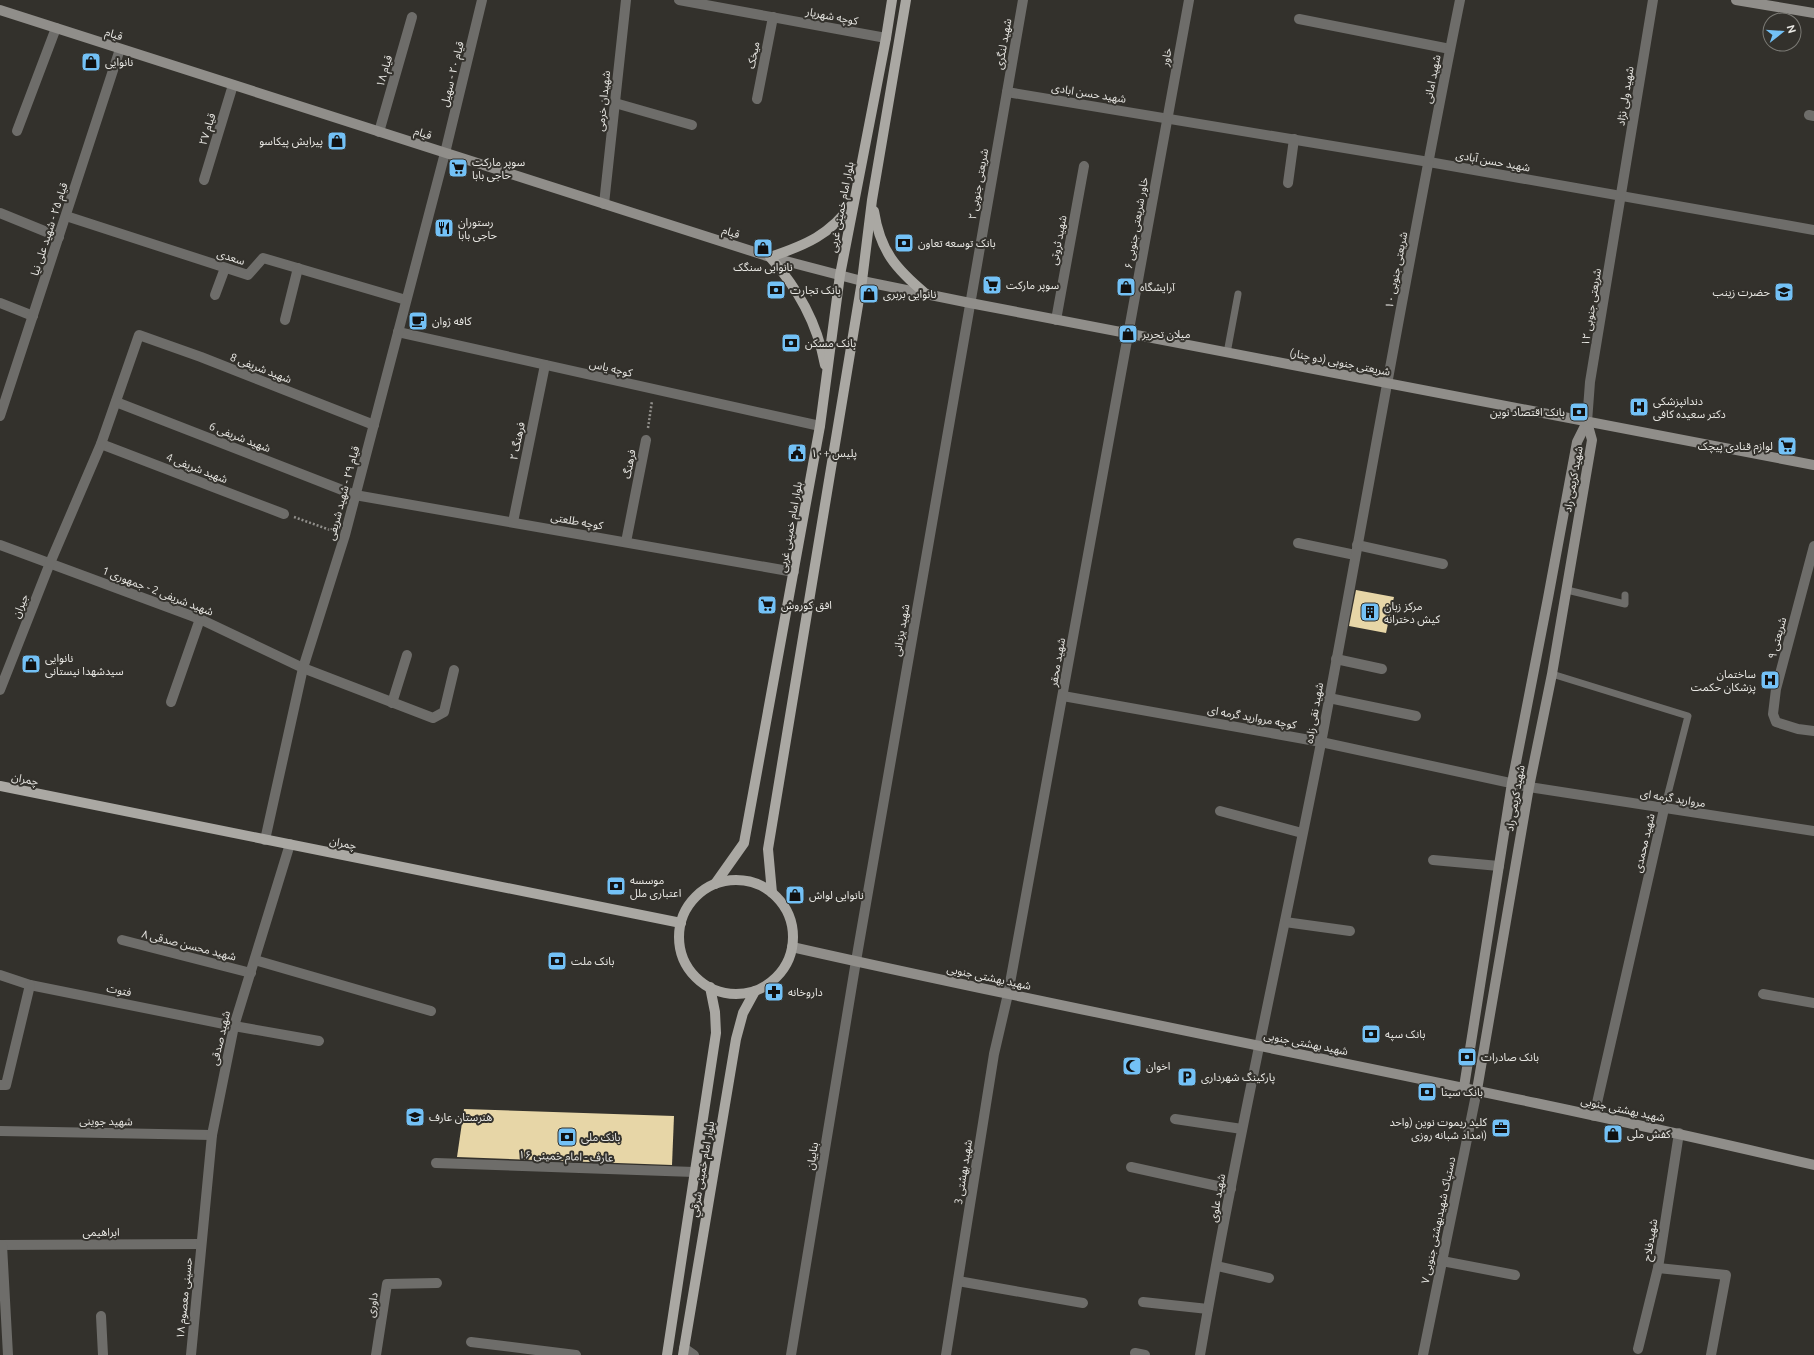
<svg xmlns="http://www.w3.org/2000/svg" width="1814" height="1355" font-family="Ubuntu,'Noto Sans Arabic',sans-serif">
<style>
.building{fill:#e7d6a7}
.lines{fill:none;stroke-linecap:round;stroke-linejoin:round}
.path{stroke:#918f8b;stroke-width:2.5;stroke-dasharray:2 2;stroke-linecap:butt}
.lane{stroke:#6e6d6a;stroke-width:7}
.street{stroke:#6e6d6a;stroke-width:10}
.secondary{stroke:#908e8a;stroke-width:10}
.primary{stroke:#aaa8a3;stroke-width:10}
.labels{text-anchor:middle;stroke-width:4;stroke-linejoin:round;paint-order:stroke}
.street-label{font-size:11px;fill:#e8e7e3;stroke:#33312c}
.poi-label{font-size:11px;fill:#e8e7e3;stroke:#33312c;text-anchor:start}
</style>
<rect width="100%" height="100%" fill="#33312c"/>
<g class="building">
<polygon points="1356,590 1394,597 1386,633 1349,626"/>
<polygon points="464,1109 674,1116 672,1165 457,1157"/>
</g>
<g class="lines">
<g class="path">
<polyline points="648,428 652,401"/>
<polyline points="294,517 333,531"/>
</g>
<g class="lane">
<polyline points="1227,353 1238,294"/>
<polyline points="1567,590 1625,604 1625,595"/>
<polyline points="1552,674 1688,716 1664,809"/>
</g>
<g class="street">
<polyline points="679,0 886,38"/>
<polyline points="1299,19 1450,49"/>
<polyline points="1007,92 1429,162 1814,230"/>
<polyline points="757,99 773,17"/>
<polyline points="615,103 692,125"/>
<polyline points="1809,115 1814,116"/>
<polyline points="17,131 56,28"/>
<polyline points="379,132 412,17"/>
<polyline points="204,180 233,85"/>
<polyline points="1288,183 1294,139"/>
<polyline points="604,204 626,0"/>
<polyline points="0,213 59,237"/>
<polyline points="66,216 248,275 263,258 406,300"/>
<polyline points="215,295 225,268"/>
<polyline points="0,303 33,316"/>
<polyline points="285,320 298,268"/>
<polyline points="1056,320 1084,166"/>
<polyline points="398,332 820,426"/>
<polyline points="116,402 355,495 794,572"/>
<polyline points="0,416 120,49"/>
<polyline points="1587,422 1590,382 1653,0"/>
<polyline points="101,444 284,514"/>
<polyline points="513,522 545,365"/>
<polyline points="626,542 646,440"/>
<polyline points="1298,543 1355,555"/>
<polyline points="0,545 200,619 303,668 433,718 444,712 454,670"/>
<polyline points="1357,545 1443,564"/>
<polyline points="1814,546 1776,689 1773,714 1776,722 1798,729 1814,731"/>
<polyline points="1336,659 1382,669"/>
<polyline points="0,690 50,563 101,444 139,335 201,357 374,425"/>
<polyline points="1063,696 1321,742 1529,787 1814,831"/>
<polyline points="1329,698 1416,716"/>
<polyline points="171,702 200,619"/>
<polyline points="392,703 407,655"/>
<polyline points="1220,811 1302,833"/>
<polyline points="265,840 303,668 345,535 445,153 482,0"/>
<polyline points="1433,860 1499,866"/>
<polyline points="1285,922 1350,931"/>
<polyline points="122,940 251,973"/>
<polyline points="255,960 431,1011"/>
<polyline points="0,975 30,985 234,1026 319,1041"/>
<polyline points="1763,994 1814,1003"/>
<polyline points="0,1085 6,1085 30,985"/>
<polyline points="1594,1116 1664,809"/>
<polyline points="1175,1119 1242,1129"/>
<polyline points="0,1131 212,1135"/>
<polyline points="436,1163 694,1172"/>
<polyline points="1131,1167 1231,1189"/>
<polyline points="0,1245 201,1244"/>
<polyline points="2,1245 8,1355"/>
<polyline points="1442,1261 1515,1275"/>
<polyline points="1217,1266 1269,1278"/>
<polyline points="1658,1268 1726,1275 1711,1355"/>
<polyline points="958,1281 1083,1303"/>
<polyline points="1143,1302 1208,1309"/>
<polyline points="101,1316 103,1355"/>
<polyline points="471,1342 576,1355"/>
<polyline points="684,1348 694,1355"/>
<polyline points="1638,1349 1658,1268 1679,1133"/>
<polyline points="1135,1353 1145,1355"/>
<polyline points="191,1355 212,1135 234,1026 290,844"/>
<polyline points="376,1355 387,1284 437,1283"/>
<polyline points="791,1355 856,961 1023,0"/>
<polyline points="946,1355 994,1054 1008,994 1189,0"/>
<path d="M 1200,1355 C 1235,1150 1281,947 1321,743 C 1368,495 1410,247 1460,0"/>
<polyline points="1423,1355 1477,1090"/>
</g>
<g class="secondary">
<polyline points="1736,0 1814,13"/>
<polyline points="0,10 770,257 862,281 970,303 1814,465"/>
<path d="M 792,947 C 1132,1024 1475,1085 1814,1165"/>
<polyline points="1464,1087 1512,783 1548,598 1577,442 1587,422"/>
<polyline points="1477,1090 1529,787 1552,674 1592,440 1587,422"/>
</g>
<g class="primary">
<path d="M 874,211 C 880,251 896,269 926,294"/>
<path d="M 825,365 C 817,322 798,289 770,257 C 806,245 830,235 853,203"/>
<polyline points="0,786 681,923"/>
<circle cx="736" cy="937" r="57"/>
<polyline points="715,884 744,843 820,426 840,275 886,38 892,0"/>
<polyline points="772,893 768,849 862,281 872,200 906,0"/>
<polyline points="667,1355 716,1033 715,1012 710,987"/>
<polyline points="683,1355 736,1039 743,1013 755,991"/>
</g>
</g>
<defs>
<g id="shop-square" transform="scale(1)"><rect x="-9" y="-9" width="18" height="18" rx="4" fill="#73c1f6" stroke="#33312c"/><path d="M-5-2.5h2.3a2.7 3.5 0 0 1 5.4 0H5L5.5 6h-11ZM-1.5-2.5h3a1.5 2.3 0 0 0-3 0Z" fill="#111"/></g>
<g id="supermarket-square" transform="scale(1)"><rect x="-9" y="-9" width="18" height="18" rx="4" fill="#73c1f6" stroke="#33312c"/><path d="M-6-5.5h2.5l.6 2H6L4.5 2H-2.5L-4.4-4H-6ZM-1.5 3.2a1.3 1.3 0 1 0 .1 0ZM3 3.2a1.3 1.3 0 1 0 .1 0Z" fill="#111"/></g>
<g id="restaurant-square" transform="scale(1)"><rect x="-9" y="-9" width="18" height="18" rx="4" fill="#73c1f6" stroke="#33312c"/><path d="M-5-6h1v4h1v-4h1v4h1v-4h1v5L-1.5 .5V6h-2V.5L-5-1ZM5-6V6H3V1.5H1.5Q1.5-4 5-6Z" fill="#111"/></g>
<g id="bank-square" transform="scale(1)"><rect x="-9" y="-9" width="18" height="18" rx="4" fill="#73c1f6" stroke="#33312c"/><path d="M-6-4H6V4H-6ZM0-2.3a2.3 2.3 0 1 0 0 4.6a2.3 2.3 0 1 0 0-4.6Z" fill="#111"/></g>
<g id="school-square" transform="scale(1)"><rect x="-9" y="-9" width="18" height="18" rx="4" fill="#73c1f6" stroke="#33312c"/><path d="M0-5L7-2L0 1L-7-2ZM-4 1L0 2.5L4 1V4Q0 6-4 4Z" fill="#111"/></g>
<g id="cafe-square" transform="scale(1)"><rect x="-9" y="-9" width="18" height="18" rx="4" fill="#73c1f6" stroke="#33312c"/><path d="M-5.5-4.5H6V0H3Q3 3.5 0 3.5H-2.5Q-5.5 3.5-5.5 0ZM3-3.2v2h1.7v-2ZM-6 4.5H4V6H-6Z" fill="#111"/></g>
<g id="hospital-square" transform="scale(1)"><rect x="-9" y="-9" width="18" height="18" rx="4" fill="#73c1f6" stroke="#33312c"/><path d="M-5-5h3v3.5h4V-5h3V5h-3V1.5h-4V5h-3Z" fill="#111"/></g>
<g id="civic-square" transform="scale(1)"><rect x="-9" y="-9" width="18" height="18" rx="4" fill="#73c1f6" stroke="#33312c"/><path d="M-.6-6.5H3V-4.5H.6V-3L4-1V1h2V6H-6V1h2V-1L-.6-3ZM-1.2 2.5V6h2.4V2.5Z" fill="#111"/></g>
<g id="building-square" transform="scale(1)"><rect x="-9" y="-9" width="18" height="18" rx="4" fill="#73c1f6" stroke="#33312c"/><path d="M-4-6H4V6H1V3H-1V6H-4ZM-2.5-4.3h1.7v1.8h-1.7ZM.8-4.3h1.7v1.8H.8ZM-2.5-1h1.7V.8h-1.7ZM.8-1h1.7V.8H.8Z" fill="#111"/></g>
<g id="pharmacy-square" transform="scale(1)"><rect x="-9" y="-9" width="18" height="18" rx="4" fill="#73c1f6" stroke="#33312c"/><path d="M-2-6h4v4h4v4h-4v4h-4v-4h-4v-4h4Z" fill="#111"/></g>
<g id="mosque-square" transform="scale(1)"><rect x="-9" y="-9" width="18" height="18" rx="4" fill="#73c1f6" stroke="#33312c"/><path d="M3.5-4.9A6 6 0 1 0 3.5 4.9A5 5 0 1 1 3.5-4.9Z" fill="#111"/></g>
<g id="parking-square" transform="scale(1)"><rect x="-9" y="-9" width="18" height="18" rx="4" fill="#73c1f6" stroke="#33312c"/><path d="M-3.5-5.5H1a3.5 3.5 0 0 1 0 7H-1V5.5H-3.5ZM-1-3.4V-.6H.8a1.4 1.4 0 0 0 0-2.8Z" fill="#111"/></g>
<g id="office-square" transform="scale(1)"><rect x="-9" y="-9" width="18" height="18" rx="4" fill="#73c1f6" stroke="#33312c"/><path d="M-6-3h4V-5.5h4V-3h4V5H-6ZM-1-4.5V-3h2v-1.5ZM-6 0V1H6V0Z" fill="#111"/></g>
</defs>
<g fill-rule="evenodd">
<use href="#shop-square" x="91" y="62"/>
<use href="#shop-square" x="337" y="141"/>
<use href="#supermarket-square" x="458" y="168"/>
<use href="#restaurant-square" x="444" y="228"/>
<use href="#bank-square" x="904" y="243"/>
<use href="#shop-square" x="763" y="248"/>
<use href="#supermarket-square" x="992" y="285"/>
<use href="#shop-square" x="1126" y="287"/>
<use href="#bank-square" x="776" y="290"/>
<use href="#school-square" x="1784" y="292"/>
<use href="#shop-square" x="869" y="294"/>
<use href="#cafe-square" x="418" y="321"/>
<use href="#shop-square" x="1128" y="334"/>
<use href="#bank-square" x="791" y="343"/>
<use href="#hospital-square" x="1639" y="407"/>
<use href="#bank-square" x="1579" y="412"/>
<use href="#supermarket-square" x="1787" y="446"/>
<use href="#civic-square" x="797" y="453"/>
<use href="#supermarket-square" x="767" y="605"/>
<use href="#building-square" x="1370" y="612"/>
<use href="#shop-square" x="31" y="664"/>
<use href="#hospital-square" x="1770" y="680"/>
<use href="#bank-square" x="616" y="886"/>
<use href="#shop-square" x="795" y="895"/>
<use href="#bank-square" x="557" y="961"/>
<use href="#pharmacy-square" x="774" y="992"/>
<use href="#bank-square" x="1371" y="1034"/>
<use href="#bank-square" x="1467" y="1057"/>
<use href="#mosque-square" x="1132" y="1066"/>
<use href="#parking-square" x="1187" y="1077"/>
<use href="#bank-square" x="1427" y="1092"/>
<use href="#school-square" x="415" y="1117"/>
<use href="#office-square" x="1501" y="1128"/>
<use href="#shop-square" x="1613" y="1134"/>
<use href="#bank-square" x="567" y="1137"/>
</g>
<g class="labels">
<g class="street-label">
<text transform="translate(832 16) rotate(11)" y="4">کوچه شهریار</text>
<text transform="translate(114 34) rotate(18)" y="4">قیام</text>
<text transform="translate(1003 44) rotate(-80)" y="4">شهید لنگری</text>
<text transform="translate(753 55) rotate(-79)" y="4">میخک</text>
<text transform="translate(1166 57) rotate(-80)" y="4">خاور</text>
<text transform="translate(384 71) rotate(-74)" y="4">قیام ۱۸</text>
<text transform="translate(452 74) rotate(-76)" y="4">قیام ۲۰ - سهیل</text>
<text transform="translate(1432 79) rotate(-79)" y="4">شهید امانی</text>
<text transform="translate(1089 93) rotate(9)" y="4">شهید حسن ابادی</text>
<text transform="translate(1625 96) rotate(-81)" y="4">شهید ولی نژاد</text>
<text transform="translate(603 101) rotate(-84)" y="4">شهیدان خرمی</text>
<text transform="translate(207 129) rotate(-73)" y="4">قیام ۲۷</text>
<text transform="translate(423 133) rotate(18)" y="4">قیام</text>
<text transform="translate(1493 161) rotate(10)" y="4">شهید حسن آبادی</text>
<text transform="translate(978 184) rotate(-80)" y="4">شریعتی جنوبی ۲</text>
<text transform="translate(841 207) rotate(-79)" y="4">بلوار امام خمینی غربی</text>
<text transform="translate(1136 223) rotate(-80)" y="4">خاور شریعتی جنوبی ۶</text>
<text transform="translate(49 229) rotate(-72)" y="4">قیام ۲۵ - شهید علی نیا</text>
<text transform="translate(731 232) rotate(18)" y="4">قیام</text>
<text transform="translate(1058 240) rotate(-79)" y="4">شهید ثروتی</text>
<text transform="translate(231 257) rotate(18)" y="4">سعدی</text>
<text transform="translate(1396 270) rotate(-79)" y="4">شریعتی جنوبی ۱۰</text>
<text transform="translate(1591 307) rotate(-81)" y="4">شریعتی جنوبی ۱۲</text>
<text transform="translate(1340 362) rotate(11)" y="4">شریعتی جنوبی (دو چنار)</text>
<text transform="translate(261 368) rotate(21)" y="4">شهید شریفی 8</text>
<text transform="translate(611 368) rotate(13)" y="4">کوچه یاس</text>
<text transform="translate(240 437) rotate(21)" y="4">شهید شریفی 6</text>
<text transform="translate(517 441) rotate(-78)" y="4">فرهنگ ۲</text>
<text transform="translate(629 464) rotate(-79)" y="4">فرهنگ</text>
<text transform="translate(197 468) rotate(21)" y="4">شهید شریفی 4</text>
<text transform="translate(1573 479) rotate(-80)" y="4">شهید کریمی راد</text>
<text transform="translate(343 493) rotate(-75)" y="4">قیام ۲۹ - شهید شریفی</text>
<text transform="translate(577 521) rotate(10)" y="4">کوچه طلعتی</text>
<text transform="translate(790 527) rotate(-80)" y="4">بلوار امام خمینی غربی</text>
<text transform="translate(158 591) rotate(21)" y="4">شهید شریفی 2 - جمهوری 1</text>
<text transform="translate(20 606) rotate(-68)" y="4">جیران</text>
<text transform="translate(901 630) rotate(-80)" y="4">شهید یزدانی</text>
<text transform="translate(1777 638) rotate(-75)" y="4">شریعتی ۹</text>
<text transform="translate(1057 662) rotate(-80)" y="4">شهید محقر</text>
<text transform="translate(1314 713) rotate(-80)" y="4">شهید نقی زاده</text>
<text transform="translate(1252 717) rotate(10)" y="4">کوچه مروارید گرمه ای</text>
<text transform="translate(25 779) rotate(11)" y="4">چمران</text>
<text transform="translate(1515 798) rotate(-80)" y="4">شهید کریمی راد</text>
<text transform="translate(1673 798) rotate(9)" y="4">مروارید گرمه ای</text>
<text transform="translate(343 843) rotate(11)" y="4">چمران</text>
<text transform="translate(1644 843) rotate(-77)" y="4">شهید محمدی</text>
<text transform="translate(189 945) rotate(14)" y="4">شهید محسن صدقی ۸</text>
<text transform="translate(989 977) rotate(12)" y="4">شهید بهشتی جنوبی</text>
<text transform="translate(119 990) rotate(11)" y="4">فتوت</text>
<text transform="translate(220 1038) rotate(-77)" y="4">شهید صدقی</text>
<text transform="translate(1306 1043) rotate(11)" y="4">شهید بهشتی جنوبی</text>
<text transform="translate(1623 1109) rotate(12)" y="4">شهید بهشتی جنوبی</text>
<text transform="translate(106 1121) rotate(1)" y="4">شهید جوینی</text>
<text transform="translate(566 1156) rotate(2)" y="4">عارف - امام خمینی ۱۶</text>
<text transform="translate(812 1156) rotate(-81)" y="4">بناییان</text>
<text transform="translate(702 1169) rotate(-80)" y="4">بلوار امام خمینی شرقي</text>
<text transform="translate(963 1172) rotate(-81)" y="4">شهید بهشتی 3</text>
<text transform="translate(1217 1198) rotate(-80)" y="4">شهید علوی</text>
<text transform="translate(1438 1220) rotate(-78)" y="4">دستپاک شهیدبهشتی جنوبی ۷</text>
<text x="101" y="1236">ابراهیمی</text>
<text transform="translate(1650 1240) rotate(-81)" y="4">شهیدفلاح</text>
<text transform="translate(184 1298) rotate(-84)" y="4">حسینی معصوم ۱۸</text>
<text transform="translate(372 1305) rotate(-82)" y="4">داوری</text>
</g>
<g class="poi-label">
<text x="105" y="66">نانوایی</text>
<text x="323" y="145" text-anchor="end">پیرایش پیکاسو</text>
<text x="472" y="166">سوپر مارکت<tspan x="472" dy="13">حاجی بابا</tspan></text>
<text x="458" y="226">رستوران<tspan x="458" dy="13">حاجی بابا</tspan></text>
<text x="918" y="247">بانک توسعه تعاون</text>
<text x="763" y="271" text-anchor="middle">نانوایی سنگک</text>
<text x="1006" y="289">سوپر مارکت</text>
<text x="1140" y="291">آرایشگاه</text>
<text x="790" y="294">بانک تجارت</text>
<text x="1770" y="296" text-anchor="end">حضرت زینب</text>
<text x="883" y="298">نانوایی بربری</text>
<text x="432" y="325">کافه ژوان</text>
<text x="1142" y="338">میلان تحریر</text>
<text x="805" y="347">بانک مسکن</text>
<text x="1653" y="405">دندانپزشکی<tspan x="1653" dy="13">دکتر سعیده کافی</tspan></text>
<text x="1565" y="416" text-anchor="end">بانک اقتصاد نوین</text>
<text x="1773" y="450" text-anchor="end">لوازم قنادی پیچک</text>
<text x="811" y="457">پلیس +۱۰</text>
<text x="781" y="609">افق کوروش</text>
<text x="1384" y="610">مرکز زبان<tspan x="1384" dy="13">کیش دخترانه</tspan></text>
<text x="45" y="662">نانوایی<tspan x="45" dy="13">سیدشهدا نیستانی</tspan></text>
<text x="1756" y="678" text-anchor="end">ساختمان<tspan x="1756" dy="13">پزشکان حکمت</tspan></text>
<text x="630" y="884">موسسه<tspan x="630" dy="13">اعتباری ملل</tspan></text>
<text x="809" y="899">نانوایی لواش</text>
<text x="571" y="965">بانک ملت</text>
<text x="788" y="996">داروخانه</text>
<text x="1385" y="1038">بانک سپه</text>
<text x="1481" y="1061">بانک صادرات</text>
<text x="1146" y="1070">اخوان</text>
<text x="1201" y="1081">پارکینگ شهرداری</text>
<text x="1441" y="1096">بانک سینا</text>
<text x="429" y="1121">هنرستان عارف</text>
<text x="1487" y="1126" text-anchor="end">کلید ریموت نوین (واحد<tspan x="1487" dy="13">امداد شبانه روزی)</tspan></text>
<text x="1627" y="1138">کفش ملی</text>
<text x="581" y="1141">بانک ملی</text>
</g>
</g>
<g transform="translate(1782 32) rotate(73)"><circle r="19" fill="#33312c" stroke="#7b7a75"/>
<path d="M0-3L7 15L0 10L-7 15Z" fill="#73c1f6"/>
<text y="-6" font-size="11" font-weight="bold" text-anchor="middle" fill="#e8e7e3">N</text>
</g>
</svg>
